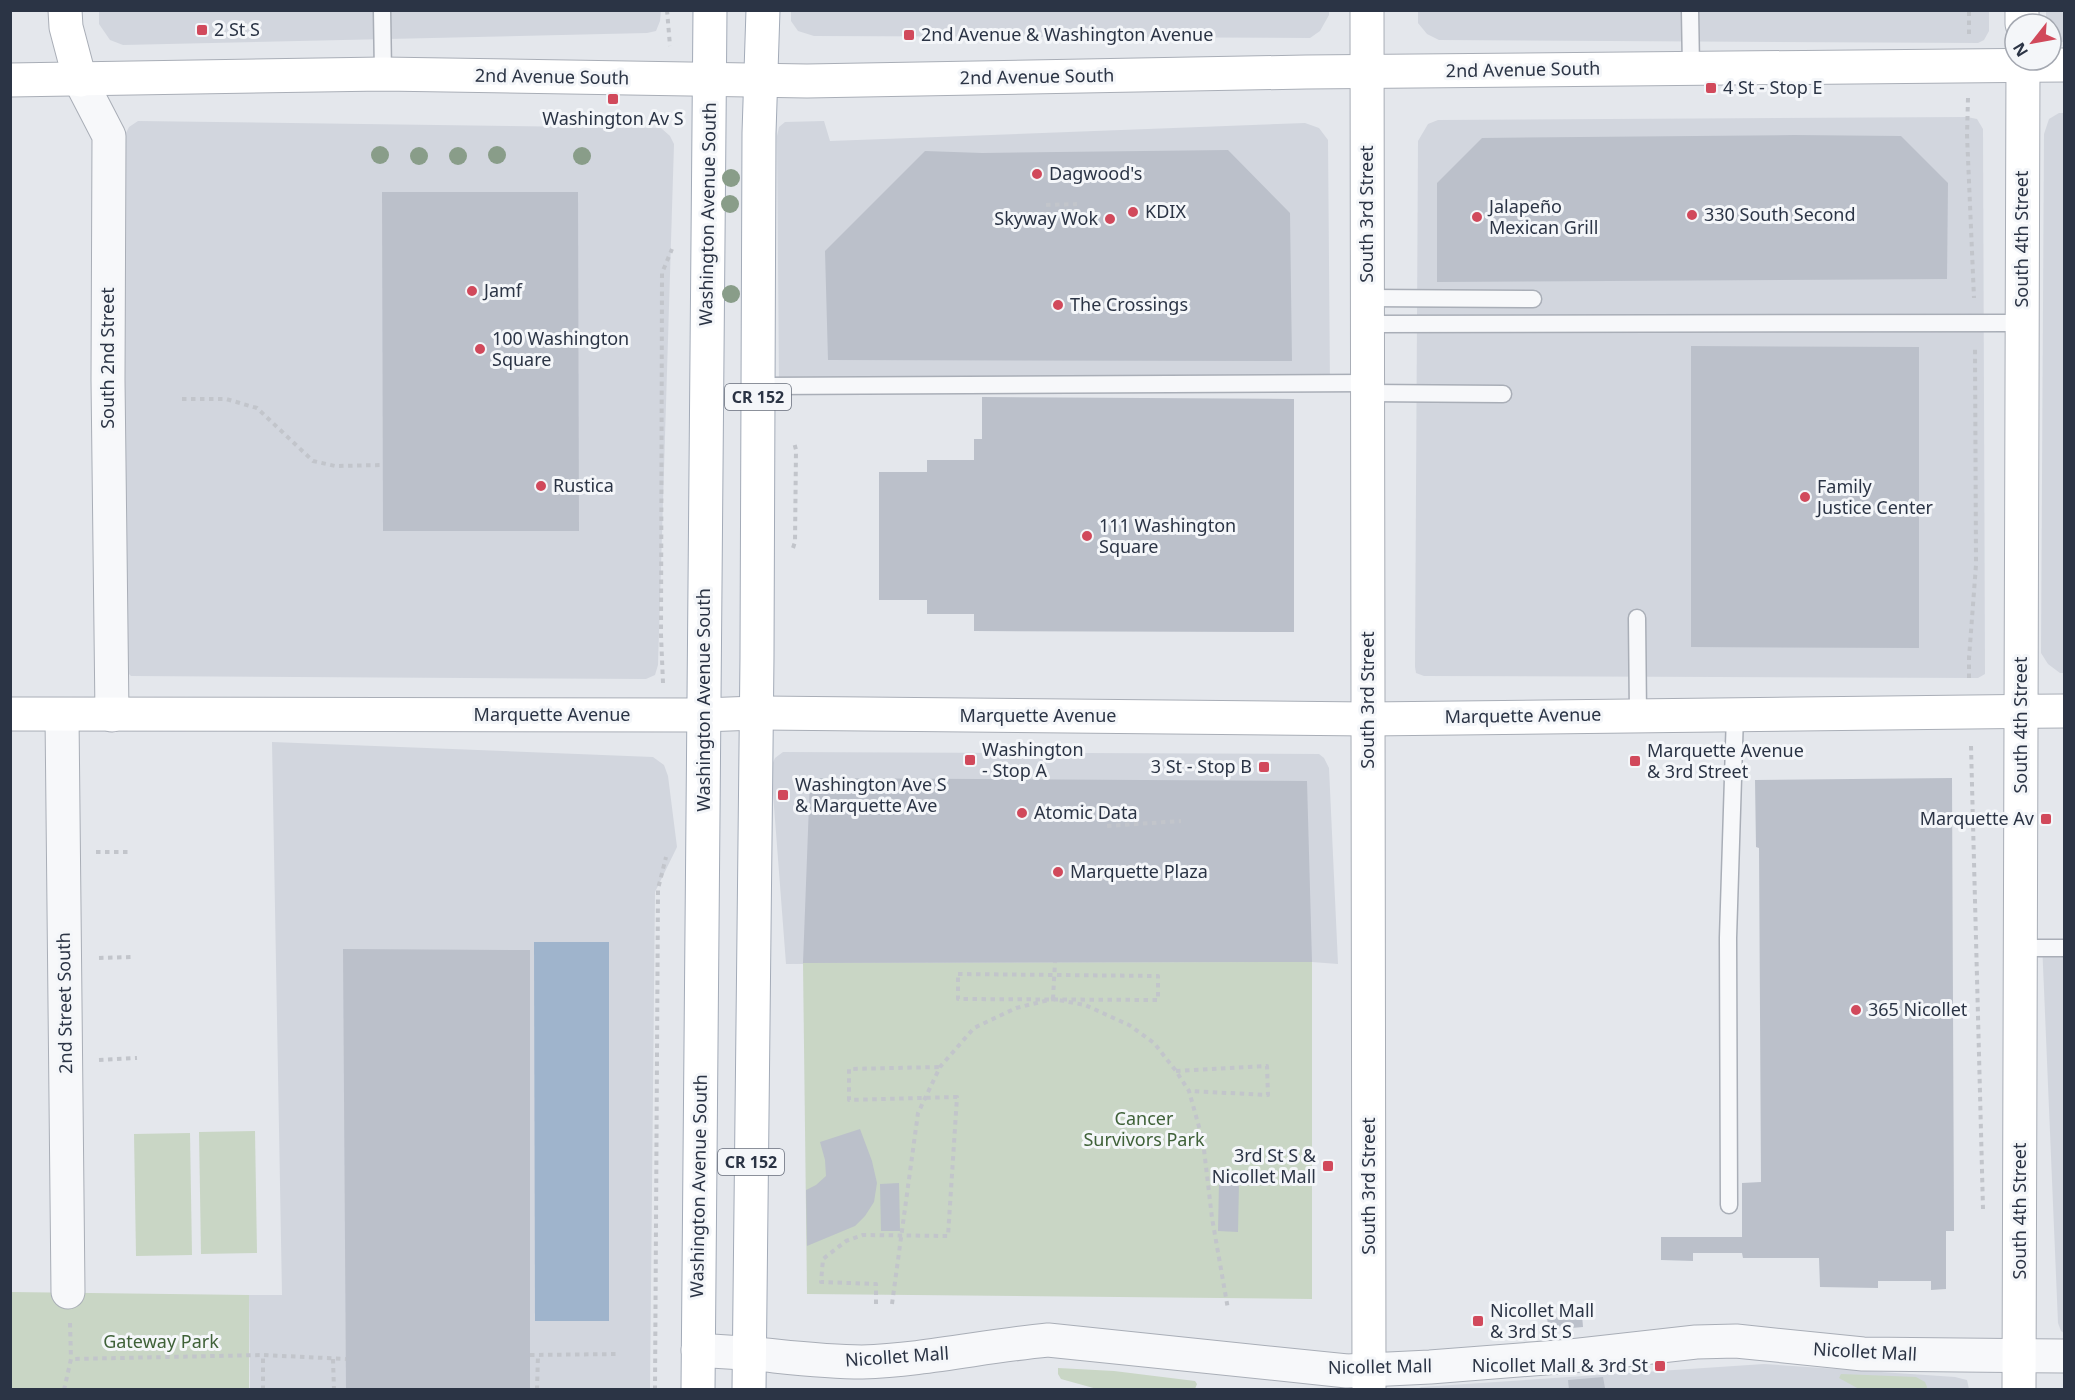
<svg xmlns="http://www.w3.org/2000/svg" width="2075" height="1400" font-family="'Noto Sans',sans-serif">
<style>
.built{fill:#d2d6de}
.green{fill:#c9d6c5}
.water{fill:#9fb4cc}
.building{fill:#bbc0ca}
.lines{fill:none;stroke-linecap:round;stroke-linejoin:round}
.lane-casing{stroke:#a9aeb7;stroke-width:19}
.street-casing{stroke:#a9aeb7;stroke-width:35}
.secondary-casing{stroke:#a9aeb7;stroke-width:35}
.primary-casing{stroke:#a3abb8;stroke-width:35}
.path{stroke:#c2c5cb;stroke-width:4;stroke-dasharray:4.5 4.5;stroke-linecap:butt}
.lane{stroke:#f7f8fa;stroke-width:16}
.street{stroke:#f7f8fa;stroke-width:33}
.secondary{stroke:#fff;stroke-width:33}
.primary{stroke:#fff;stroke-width:33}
.tree{fill:#899d89}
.poi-dot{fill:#d1495b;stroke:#f4f6f9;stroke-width:2}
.labels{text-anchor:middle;stroke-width:6;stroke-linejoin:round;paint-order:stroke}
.shield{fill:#f4f6f9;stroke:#676e7b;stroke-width:1.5}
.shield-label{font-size:16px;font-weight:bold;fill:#2b3445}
.poi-label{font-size:18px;fill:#2b3445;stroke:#f4f6f9;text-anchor:start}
.street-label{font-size:18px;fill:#2b3445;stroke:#f4f6f9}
.park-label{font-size:18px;fill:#3f6138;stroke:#f4f6f9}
</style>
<rect width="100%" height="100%" fill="#e4e7ec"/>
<g class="built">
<polygon points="1329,10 1329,15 1320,31 1310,38 814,36 798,31 791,21 791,11"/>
<polygon points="1989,10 1989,31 1984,40 1978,43 1439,40 1427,34 1418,23 1418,11"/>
<polygon points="99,11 661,11 660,21 656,31 647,33 123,45 110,40 99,24"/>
<polygon points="2046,11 2064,11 2064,42 2059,42 2051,36 2051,24 2046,24"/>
<polygon points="2059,113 2064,113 2064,673 2060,673 2048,664 2041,653 2044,134 2049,119"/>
<polygon points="1967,117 1977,119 1983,129 1985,674 1978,678 1424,676 1416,673 1415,667 1418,141 1428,124 1438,120"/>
<polygon points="138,121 661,128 670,136 674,144 658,665 655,675 646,679 131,676 127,672 125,664 125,135 129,127"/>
<polygon points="824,121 830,141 1305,123 1319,128 1328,140 1330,386 779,385 777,136 779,127 785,122"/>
<polygon points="272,742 653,757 664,765 668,776 677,847 655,892 650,1389 250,1389 249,1295 282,1295"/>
<polygon points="783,752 1319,754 1324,758 1329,768 1338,964 1312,962 786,964 771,767 775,758"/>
<polygon points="2064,941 2064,1333 2061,1331 2058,1323 2042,942"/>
<polygon points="1764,1364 1955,1377 1967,1380 1969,1389 1416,1390 1421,1387"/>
</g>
<g class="green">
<polygon points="1312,962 1312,1299 807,1294 803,963"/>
<polygon points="255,1131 257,1253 201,1254 199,1132"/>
<polygon points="190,1133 192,1255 136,1256 134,1134"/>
<polygon points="11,1292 249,1295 249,1389 11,1390"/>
<polygon points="1058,1368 1114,1371 1195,1381 1197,1384 1195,1389 1097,1389 1061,1379 1058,1374"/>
<polygon points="1841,1374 1916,1377 1925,1382 1927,1387 1926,1390 1859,1389 1839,1378"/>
</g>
<polygon class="water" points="534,942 609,942 609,1321 535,1321"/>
<g class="building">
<polygon points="1794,135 1901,136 1948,183 1947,279 1437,282 1437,183 1482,138"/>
<polygon points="1228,150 1290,213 1292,361 828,360 825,251 925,151 982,153"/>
<polygon points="382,192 578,192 579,531 383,531"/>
<polygon points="1691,346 1919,347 1919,648 1691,647"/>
<polygon points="982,397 1294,399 1294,632 974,631 974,614 927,614 927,600 879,600 879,472 927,472 927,460 974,460 974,439 982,439"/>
<polygon points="810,778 1307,781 1312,962 803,963"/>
<polygon points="1952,778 1954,1231 1946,1231 1946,1289 1931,1290 1931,1281 1878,1281 1878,1288 1820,1287 1819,1258 1743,1258 1742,1253 1693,1253 1693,1261 1661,1260 1661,1237 1742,1237 1742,1183 1761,1182 1759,848 1756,847 1755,780"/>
<polygon points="343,949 530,950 530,1390 346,1390"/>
<polygon points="860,1129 872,1161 877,1183 874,1202 865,1216 855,1226 807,1246 806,1190 816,1185 826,1176 825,1160 820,1142"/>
<polygon points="1219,1182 1239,1182 1238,1232 1218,1231"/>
<polygon points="899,1183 900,1231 881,1231 880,1184"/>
<polygon points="1582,1315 1583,1327 1549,1330 1547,1318"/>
<polygon points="1603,1377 1605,1388 1569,1390 1568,1380"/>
</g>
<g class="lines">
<g class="lane-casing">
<g id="lane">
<polyline points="382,10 383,74"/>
<polyline points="1690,10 1691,68"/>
<polyline points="1367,298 1533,299"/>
<polyline points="1367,324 2022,323"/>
<polyline points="758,386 1367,383"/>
<polyline points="1367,393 1503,394"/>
<polyline points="1637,618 1638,715"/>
<polyline points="2020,948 2064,948"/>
<polyline points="1729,1205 1728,938 1735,714"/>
</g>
</g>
<g class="street-casing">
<g id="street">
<polyline points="80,80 109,136 108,380 112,715"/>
<polyline points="62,715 68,1292"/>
<path d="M 698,1350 C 724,1352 750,1353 775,1356 C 804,1359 833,1362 862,1362 C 924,1360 985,1346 1048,1340 L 1347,1371 L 1430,1367 L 1571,1356 L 1696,1342 L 1736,1341 L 1863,1354 L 2064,1356"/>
</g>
</g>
<g class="secondary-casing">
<g id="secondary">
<polyline points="65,10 66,27 80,80"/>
<polyline points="1367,10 1369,1390"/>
<polyline points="2022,10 2022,24"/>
<polyline points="10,80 383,74 807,81 1306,72 2064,65"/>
<polyline points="10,714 703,715 756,713 1368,719 2064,711"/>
<polyline points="2019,1390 2023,60"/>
</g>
</g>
<g class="primary-casing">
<g id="primary">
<polyline points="698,1390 710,10"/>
<polyline points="749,1390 757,657 759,133 763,10"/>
</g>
</g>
<g class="path">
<polyline points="667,10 670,46"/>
<polyline points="1969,34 1969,10"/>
<polyline points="1968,98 1967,135 1974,298"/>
<polyline points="1046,205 1077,204"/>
<polyline points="182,399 226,399 257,408 313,461 335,466 383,465"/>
<polyline points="793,548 795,542 796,450 794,442"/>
<polyline points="1969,678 1969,658 1976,565 1975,347"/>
<polyline points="663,683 661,635 662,273 672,249"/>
<polyline points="1971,746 1983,1209"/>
<polyline points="1107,826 1181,821"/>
<polyline points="96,852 131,852"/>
<polyline points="99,958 131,957"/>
<polygon points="958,974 1158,976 1158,1000 958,999"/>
<polyline points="1053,999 1055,962"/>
<polyline points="99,1060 137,1058"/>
<polyline points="1176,1071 1267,1066 1268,1095 1189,1091"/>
<polyline points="876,1304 876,1284 821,1282 823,1259 846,1241 863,1235 948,1236 957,1097 849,1100 849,1069 940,1067"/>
<polyline points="892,1304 918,1113 940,1067 974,1028 1016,1008 1053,999 1085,1005 1129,1025 1154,1043 1176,1071 1189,1091 1203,1141 1212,1218 1228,1309"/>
<polyline points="70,1323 71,1359"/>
<polyline points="530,1355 619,1354"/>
<polyline points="333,1359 334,1390"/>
<polyline points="64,1390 71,1359 263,1355"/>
<polyline points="263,1390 263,1355 346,1359"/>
<polyline points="537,1390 538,1355"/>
<polyline points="655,1390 658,889 666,857"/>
</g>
<use href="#lane" class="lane"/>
<use href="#street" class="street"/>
<use href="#secondary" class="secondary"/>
<use href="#primary" class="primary"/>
</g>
<g class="tree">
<circle cx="380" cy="155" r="9"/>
<circle cx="497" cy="155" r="9"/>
<circle cx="419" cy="156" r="9"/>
<circle cx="458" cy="156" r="9"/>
<circle cx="582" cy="156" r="9"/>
<circle cx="731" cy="178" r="9"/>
<circle cx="730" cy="204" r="9"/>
<circle cx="731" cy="294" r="9"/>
</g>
<g class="poi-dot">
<rect x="196" y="24" width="12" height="12" rx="3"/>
<rect x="903" y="29" width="12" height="12" rx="3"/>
<rect x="1705" y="82" width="12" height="12" rx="3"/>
<rect x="607" y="93" width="12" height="12" rx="3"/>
<circle cx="1037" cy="174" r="6"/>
<circle cx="1133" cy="212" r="6"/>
<circle cx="1692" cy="215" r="6"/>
<circle cx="1477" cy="217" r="6"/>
<circle cx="1110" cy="219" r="6"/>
<circle cx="472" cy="291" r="6"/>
<circle cx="1058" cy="305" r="6"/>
<circle cx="480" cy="349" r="6"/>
<circle cx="541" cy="486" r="6"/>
<circle cx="1805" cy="497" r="6"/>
<circle cx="1087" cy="536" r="6"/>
<rect x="964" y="754" width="12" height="12" rx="3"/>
<rect x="1629" y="755" width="12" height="12" rx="3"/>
<rect x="1258" y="761" width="12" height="12" rx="3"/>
<rect x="777" y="789" width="12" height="12" rx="3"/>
<circle cx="1022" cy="813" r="6"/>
<rect x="2040" y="813" width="12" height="12" rx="3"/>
<circle cx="1058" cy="872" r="6"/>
<circle cx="1856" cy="1010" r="6"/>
<rect x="1322" y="1160" width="12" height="12" rx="3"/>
<rect x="1472" y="1315" width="12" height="12" rx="3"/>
<rect x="1654" y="1360" width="12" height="12" rx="3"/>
</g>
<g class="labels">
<g class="shield">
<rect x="725" y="384" width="66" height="26" rx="4.5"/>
<rect x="718" y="1149" width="66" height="26" rx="4.5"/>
</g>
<g class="shield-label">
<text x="758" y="403">CR 152</text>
<text x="751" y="1168">CR 152</text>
</g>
<g class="poi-label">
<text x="214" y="36">2 St S</text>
<text x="921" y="41">2nd Avenue &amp; Washington Avenue</text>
<text x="1723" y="94">4 St - Stop E</text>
<text x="613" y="125" text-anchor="middle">Washington Av S</text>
<text x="1049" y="180">Dagwood's</text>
<text x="1489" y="213">Jalapeño<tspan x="1489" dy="21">Mexican Grill</tspan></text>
<text x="1145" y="218">KDIX</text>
<text x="1704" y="221">330 South Second</text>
<text x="1098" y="225" text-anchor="end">Skyway Wok</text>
<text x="484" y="297">Jamf</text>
<text x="1070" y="311">The Crossings</text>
<text x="492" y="345">100 Washington<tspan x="492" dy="21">Square</tspan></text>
<text x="553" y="492">Rustica</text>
<text x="1817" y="493">Family<tspan x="1817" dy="21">Justice Center</tspan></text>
<text x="1099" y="532">111 Washington<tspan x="1099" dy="21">Square</tspan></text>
<text x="982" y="756">Washington<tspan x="982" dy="21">- Stop A</tspan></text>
<text x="1647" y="757">Marquette Avenue<tspan x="1647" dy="21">&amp; 3rd Street</tspan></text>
<text x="1252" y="773" text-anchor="end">3 St - Stop B</text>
<text x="795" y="791">Washington Ave S<tspan x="795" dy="21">&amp; Marquette Ave</tspan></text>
<text x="1034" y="819">Atomic Data</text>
<text x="2034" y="825" text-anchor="end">Marquette Av</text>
<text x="1070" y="878">Marquette Plaza</text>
<text x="1868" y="1016">365 Nicollet</text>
<text x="1316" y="1162" text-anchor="end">3rd St S &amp;<tspan x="1316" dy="21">Nicollet Mall</tspan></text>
<text x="1490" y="1317">Nicollet Mall<tspan x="1490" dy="21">&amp; 3rd St S</tspan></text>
<text x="1648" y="1372" text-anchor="end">Nicollet Mall &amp; 3rd St</text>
</g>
<g class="street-label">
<text transform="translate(1523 70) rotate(-1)" y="6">2nd Avenue South</text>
<text transform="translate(552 77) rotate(1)" y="6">2nd Avenue South</text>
<text transform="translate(1037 77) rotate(-1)" y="6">2nd Avenue South</text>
<text transform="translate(708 214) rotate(-89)" y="6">Washington Avenue South</text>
<text transform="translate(1367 214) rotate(-90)" y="6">South 3rd Street</text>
<text transform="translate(2022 239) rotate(-90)" y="6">South 4th Street</text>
<text transform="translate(108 358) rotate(-90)" y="6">South 2nd Street</text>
<text transform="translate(704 700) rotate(-90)" y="6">Washington Avenue South</text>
<text transform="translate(1368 700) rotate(-90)" y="6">South 3rd Street</text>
<text x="552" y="721">Marquette Avenue</text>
<text x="1038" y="722">Marquette Avenue</text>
<text transform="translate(1523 716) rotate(-1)" y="6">Marquette Avenue</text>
<text transform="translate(2021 725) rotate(-90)" y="6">South 4th Street</text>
<text transform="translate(65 1003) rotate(-91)" y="6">2nd Street South</text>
<text transform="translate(699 1186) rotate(-89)" y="6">Washington Avenue South</text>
<text transform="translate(1369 1186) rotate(-90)" y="6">South 3rd Street</text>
<text transform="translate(2020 1211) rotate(-90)" y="6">South 4th Street</text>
<text transform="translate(1865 1352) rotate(3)" y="6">Nicollet Mall</text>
<text transform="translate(897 1357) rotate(-4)" y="6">Nicollet Mall</text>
<text transform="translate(1380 1367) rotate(-1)" y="6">Nicollet Mall</text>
</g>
<g class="park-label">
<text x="1144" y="1125">Cancer<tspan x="1144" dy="21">Survivors Park</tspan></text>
<text x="161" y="1348">Gateway Park</text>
</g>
</g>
<rect width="2075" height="1400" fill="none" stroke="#2b3445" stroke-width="24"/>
<g transform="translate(2033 42) rotate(239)"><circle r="28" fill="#f4f6f9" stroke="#a4a8b1" stroke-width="1.5"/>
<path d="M0-4.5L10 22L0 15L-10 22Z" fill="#d1495b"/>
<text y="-9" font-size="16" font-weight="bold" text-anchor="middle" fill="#2b3445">N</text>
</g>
</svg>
